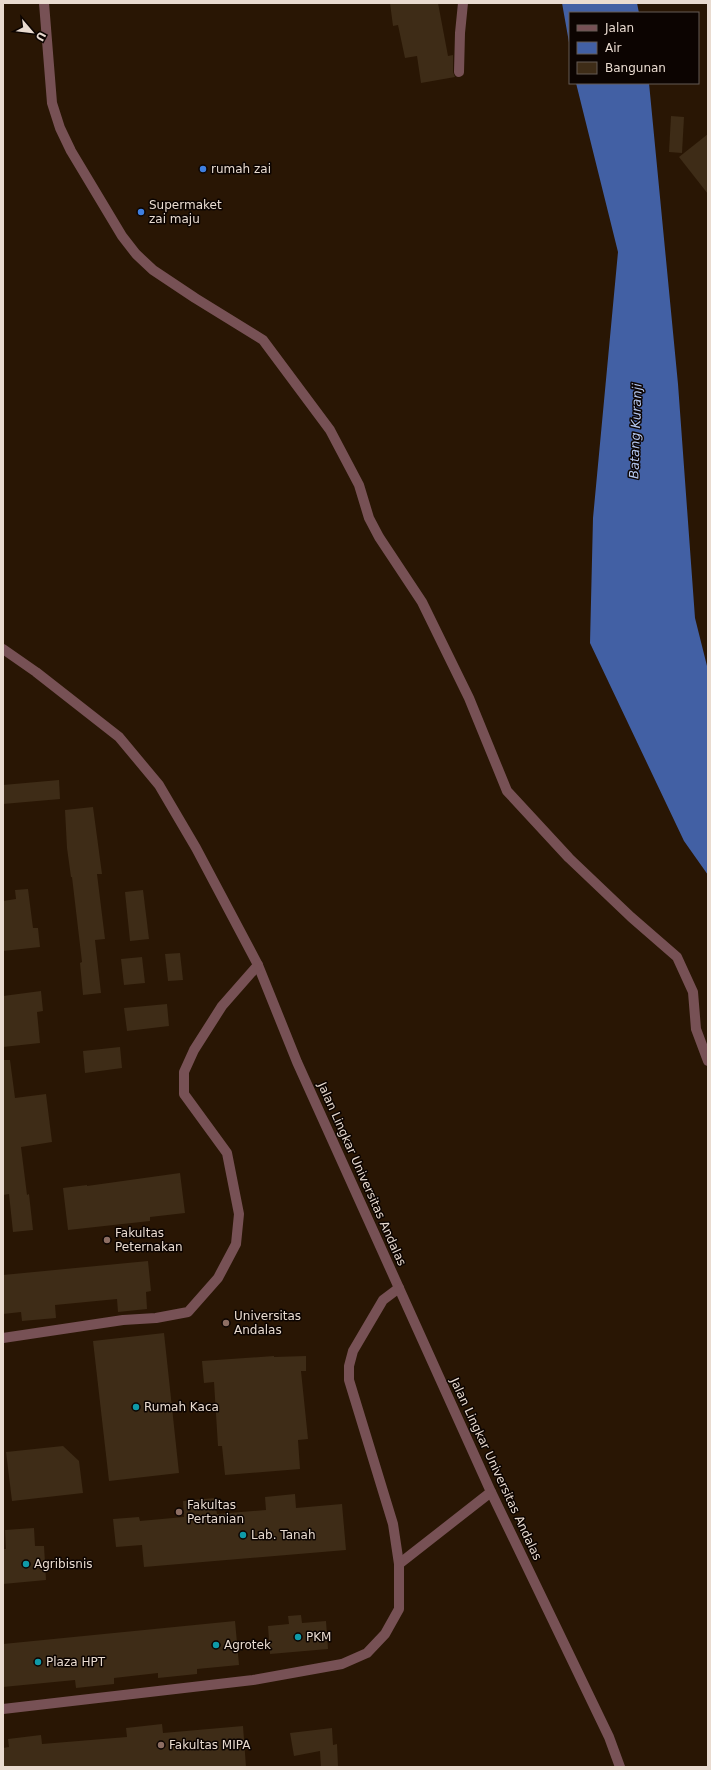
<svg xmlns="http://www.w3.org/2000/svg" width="711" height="1770" font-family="'DejaVu Sans',sans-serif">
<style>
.water{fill:#4260a4}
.building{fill:#3e2c17}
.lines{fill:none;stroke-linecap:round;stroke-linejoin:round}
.minor{stroke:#775155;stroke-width:10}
.shop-dot{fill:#3f7fe0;stroke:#0c0401;stroke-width:1.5}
.education-dot{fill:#8d6e63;stroke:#0c0401;stroke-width:1.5}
.culture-dot{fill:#0f9aa8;stroke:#0c0401;stroke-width:1.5}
.labels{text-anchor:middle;stroke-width:3;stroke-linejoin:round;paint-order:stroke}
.poi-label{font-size:12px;fill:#e9dbd0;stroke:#0c0401;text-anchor:start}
.street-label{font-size:12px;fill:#e9dbd0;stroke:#0c0401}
.water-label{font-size:13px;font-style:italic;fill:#b4c6ed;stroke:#0c0401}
</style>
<rect width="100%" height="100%" fill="#291604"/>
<g class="water">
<polygon points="562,3 637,3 639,13 570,13 570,48"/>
<polygon points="576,83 649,83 678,384 695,618 708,670 708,875 684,841 590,643 593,518 618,252"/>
</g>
<g class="building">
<polygon points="390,3 438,3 448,56 453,55 453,72 455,77 421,83 417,56 405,58 398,25 393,26"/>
<polygon points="671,116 684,117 682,153 669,152"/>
<polygon points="708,134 708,194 679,157"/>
<polygon points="59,780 60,799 3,804 3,785"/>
<polygon points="93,807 102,874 97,874 105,939 95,940 101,993 83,995 80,963 82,962 72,877 71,877 67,848 65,810"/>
<polygon points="28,889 33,928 38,928 40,947 3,951 3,901 16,899 15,890"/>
<polygon points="143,890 149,939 130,941 125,892"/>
<polygon points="180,953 183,980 168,981 165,954"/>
<polygon points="142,957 145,983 124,985 121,959"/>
<polygon points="41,991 43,1011 37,1012 40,1043 3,1047 3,996"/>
<polygon points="167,1004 169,1026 127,1031 124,1008"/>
<polygon points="120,1047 122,1068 85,1073 83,1051"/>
<polygon points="3,1060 10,1060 15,1098 46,1094 52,1142 21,1147 27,1195 29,1194 33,1230 13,1232 9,1194 3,1195"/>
<polygon points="180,1173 185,1213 150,1217 150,1221 68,1230 63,1188 87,1185 87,1186"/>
<polygon points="148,1261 151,1291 146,1292 147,1309 118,1312 117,1299 55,1305 56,1318 22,1321 21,1312 3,1314 3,1275"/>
<polygon points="164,1333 179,1473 109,1481 93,1341"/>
<polygon points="274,1356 274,1357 306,1356 306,1371 301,1371 308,1439 298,1440 300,1469 225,1475 222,1446 218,1446 214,1382 204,1383 202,1361"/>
<polygon points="63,1446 79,1461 83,1493 12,1501 6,1452"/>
<polygon points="295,1494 296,1508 342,1504 346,1550 144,1567 142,1545 116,1547 113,1519 139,1517 140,1521 184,1517 183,1501 215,1498 217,1514 266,1510 265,1497"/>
<polygon points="34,1528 35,1546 44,1546 46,1580 3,1584 3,1549 6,1549 5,1530"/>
<polygon points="301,1615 302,1623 326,1621 328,1649 270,1654 268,1626 289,1624 288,1616"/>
<polygon points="235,1621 239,1665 197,1669 197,1674 158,1678 158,1673 114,1678 114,1684 76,1688 75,1680 3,1687 3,1644"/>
<polygon points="162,1724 163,1733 243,1726 246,1767 3,1767 3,1748 9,1747 8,1739 41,1735 42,1744 127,1737 126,1728"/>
<polygon points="332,1728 333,1745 337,1744 338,1766 321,1767 320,1751 294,1756 290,1733"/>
</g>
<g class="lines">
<g class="minor">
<polyline points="44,3 52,103 60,128 71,151 122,236 136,254 153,270 195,298 263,340 330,430 359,485 369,518 379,537 422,602 469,698 507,791 569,858 631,917 677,957 693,992 696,1029 708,1061"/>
<polyline points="459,72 460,33 463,3"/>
<polyline points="3,649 36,672 119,737 159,785 196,848 258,965 297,1062 491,1492 609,1737 620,1767"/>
<polyline points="3,1338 123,1320 156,1318 188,1312 218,1278 236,1244 239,1214 227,1153 184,1094 184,1072 194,1050 222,1006 258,965"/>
<polyline points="399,1564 491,1492"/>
<polyline points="3,1709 253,1680 342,1664 367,1653 385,1634 399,1609 399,1564 393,1524 349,1380 349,1366 353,1351 383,1300 399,1288"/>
</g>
</g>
<g class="shop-dot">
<circle cx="203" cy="169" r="4"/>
<circle cx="141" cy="212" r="4"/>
</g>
<g class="education-dot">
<circle cx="107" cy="1240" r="4"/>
<circle cx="226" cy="1323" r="4"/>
<circle cx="179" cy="1512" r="4"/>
<circle cx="161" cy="1745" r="4"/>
</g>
<g class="culture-dot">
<circle cx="136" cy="1407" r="4"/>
<circle cx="243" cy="1535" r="4"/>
<circle cx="26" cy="1564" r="4"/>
<circle cx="298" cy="1637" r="4"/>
<circle cx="216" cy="1645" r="4"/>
<circle cx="38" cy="1662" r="4"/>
</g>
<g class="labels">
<g class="poi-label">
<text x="211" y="173">rumah zai</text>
<text x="149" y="209">Supermaket<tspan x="149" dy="14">zai maju</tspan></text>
<text x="115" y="1237">Fakultas<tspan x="115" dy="14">Peternakan</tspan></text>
<text x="234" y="1320">Universitas<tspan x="234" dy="14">Andalas</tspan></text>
<text x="144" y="1411">Rumah Kaca</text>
<text x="187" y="1509">Fakultas<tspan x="187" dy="14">Pertanian</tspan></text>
<text x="251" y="1539">Lab. Tanah</text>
<text x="34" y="1568">Agribisnis</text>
<text x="306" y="1641">PKM</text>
<text x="224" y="1649">Agrotek</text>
<text x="46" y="1666">Plaza HPT</text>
<text x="169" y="1749">Fakultas MIPA</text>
</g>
<g class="street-label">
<text transform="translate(362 1174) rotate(66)" y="4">Jalan Lingkar Universitas Andalas</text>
<text transform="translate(496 1469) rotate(65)" y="4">Jalan Lingkar Universitas Andalas</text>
</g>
<g class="water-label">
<text transform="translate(635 431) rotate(-88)" y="5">Batang Kuranji</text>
</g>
</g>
<rect width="711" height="1770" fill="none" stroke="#e9dbd0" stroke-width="8"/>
<rect x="569" y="12" width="130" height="72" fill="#0c0401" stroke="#645a54"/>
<rect x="577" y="25" width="20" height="6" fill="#775155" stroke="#645a54"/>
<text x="605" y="32" font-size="12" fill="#e9dbd0">Jalan</text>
<rect x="577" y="42" width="20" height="12" fill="#4260a4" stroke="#645a54"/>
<text x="605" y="52" font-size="12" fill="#e9dbd0">Air</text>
<rect x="577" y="62" width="20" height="12" fill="#3e2c17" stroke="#645a54"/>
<text x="605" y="72" font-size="12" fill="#e9dbd0">Bangunan</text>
<g transform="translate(32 32) rotate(118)" stroke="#0c0401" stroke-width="3" paint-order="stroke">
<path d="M0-3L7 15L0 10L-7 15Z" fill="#e9dbd0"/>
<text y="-6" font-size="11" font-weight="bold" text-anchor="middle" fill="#e9dbd0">U</text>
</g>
</svg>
